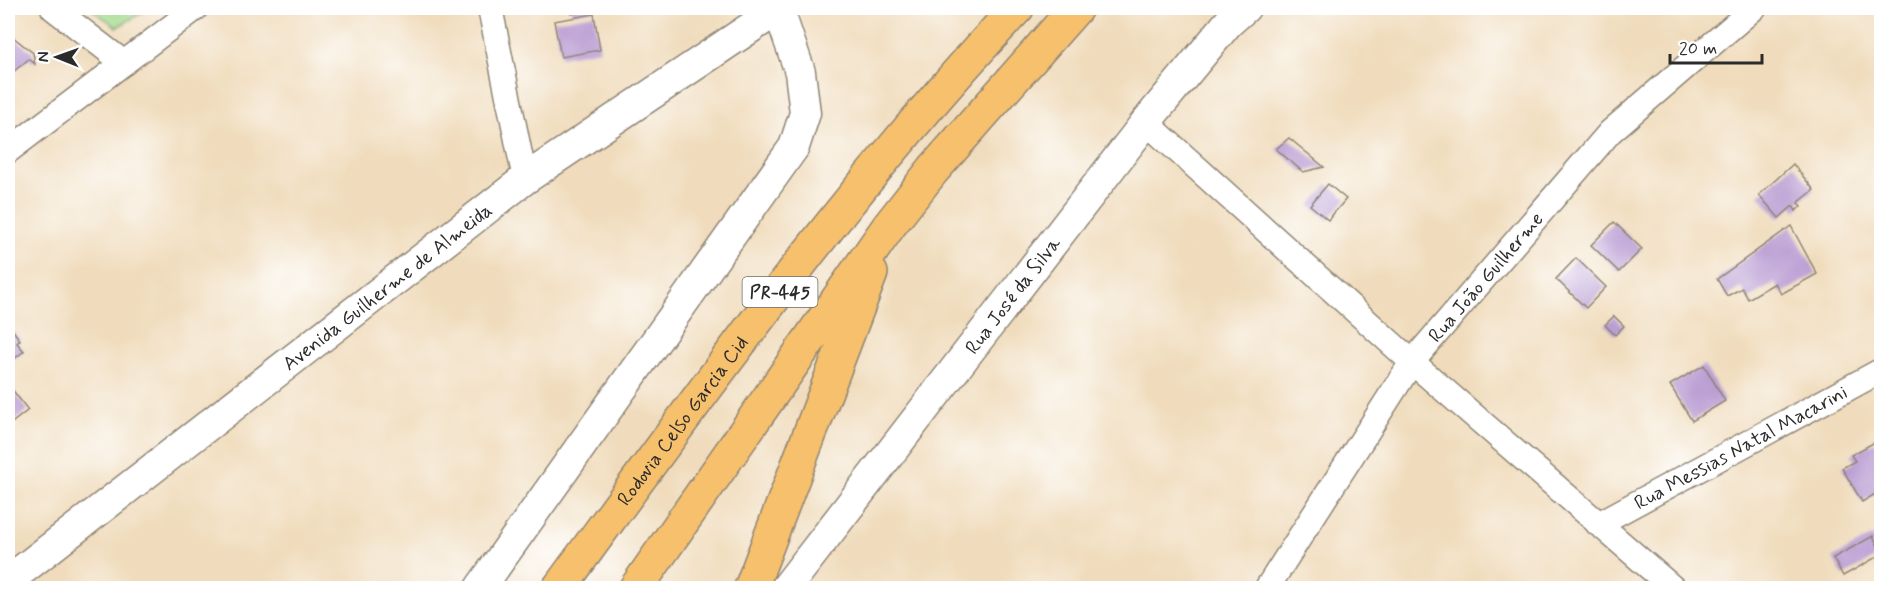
<svg xmlns="http://www.w3.org/2000/svg" width="1889" height="596" font-family="Mynerve,sans-serif">
<style>
.green{fill:#a3da8b;stroke:#67825b;stroke-width:1.5}
.building{fill:#b79ad1}
.lines{fill:none;stroke-linecap:round;stroke-linejoin:round}
.minor-casing{stroke:#8e8474;stroke-width:27}
.tertiary-casing{stroke:#8e8474;stroke-width:33}
.motorway-casing{stroke:#8e8474;stroke-width:36}
.minor{stroke:#fff;stroke-width:24}
.tertiary{stroke:#fff;stroke-width:30}
.motorway{stroke:#f7c06c;stroke-width:33}
.labels{text-anchor:middle;stroke-width:4.5;stroke-linejoin:round;paint-order:stroke}
.shield{fill:#fff;stroke:#6b6b6b;stroke-width:1.5}
.shield-label{font-size:18px;font-weight:bold;fill:#2b2b2b}
.street-label{font-size:20px;fill:#2b2b2b;stroke:#fff}
</style>
<rect width="100%" height="100%" fill="#fff"/>
<filter id="ink" filterUnits="userSpaceOnUse"><feTurbulence type="fractalNoise" baseFrequency=".0167" numOctaves="2"/><feDisplacementMap in="SourceGraphic" scale="12" xChannelSelector="R" yChannelSelector="G"/><feConvolveMatrix kernelMatrix="1 2 1 2 8 2 1 2 1" color-interpolation-filters="sRGB"/></filter>
<filter id="wash" filterUnits="userSpaceOnUse"><feTurbulence type="fractalNoise" baseFrequency=".008" numOctaves="4" result="noise"/><feDisplacementMap in="SourceGraphic" scale="24" xChannelSelector="R" yChannelSelector="G"/><feGaussianBlur stdDeviation="1.35" result="paint"/><feColorMatrix in="noise" values="0 0 0 0 0 0 0 0 0 0 0 0 0 0 0 0 0 1.4 0 .05"/><feComposite in="paint" operator="in"/></filter>
<g filter="url(#wash)">
<rect width="100%" height="100%" fill="#f0dcbc"/>
<polygon class="green" points="90,8 150,8 117,27"/>
<g id="blocks">
<g class="building">
<polygon points="571,8 593,8 594,10 572,14"/>
<polygon points="594,14 600,50 561,57 554,21"/>
<polygon points="8,33 33,53 35,64 29,59 8,76"/>
<polygon points="1289,138 1324,167 1303,172 1276,149"/>
<polygon points="1793,164 1814,190 1798,203 1801,206 1796,211 1793,206 1779,218 1759,195"/>
<polygon points="1328,184 1346,199 1328,220 1310,205"/>
<polygon points="1614,222 1642,249 1619,272 1591,245"/>
<polygon points="1791,226 1817,274 1781,294 1775,283 1748,299 1742,288 1727,296 1717,279"/>
<polygon points="1576,258 1606,287 1586,308 1556,279"/>
<polygon points="1614,316 1624,326 1615,335 1605,325"/>
<polygon points="8,324 20,340 17,343 24,351 8,364"/>
<polygon points="1704,365 1725,401 1692,421 1670,385"/>
<polygon points="8,384 28,410 8,426"/>
<polygon points="1875,442 1882,452 1882,490 1862,502 1842,468 1855,461 1851,455"/>
<polygon points="1873,536 1882,554 1843,576 1833,558"/>
</g>
</g>
</g>
<g filter="url(#ink)">
<use href="#blocks" fill-opacity="0" stroke="#8e8474" stroke-width="1.5"/>
<g class="lines">
<g class="minor-casing">
<g id="minor">
<polyline points="53,8 124,63"/>
<polyline points="490,8 525,179"/>
<polyline points="1146,122 1412,362 1673,588"/>
<polyline points="8,151 196,8"/>
<path id="s1" d="M 1598,524 L 1882,370"/>
<path id="s2" d="M 1267,588 L 1412,362 L 1610,132 L 1754,8"/>
</g>
</g>
<g class="tertiary-casing">
<g id="tertiary">
<path id="s3" d="M 8,581 L 525,179 L 780,8"/>
<polyline points="480,588 794,147 805,113 800,72 778,8"/>
<path id="s4" d="M 786,588 L 1146,122 L 1228,23 L 1245,8"/>
</g>
</g>
<g class="motorway-casing">
<g id="motorway">
<path id="s5" d="M 559,588 C 705,389 848,187 1017,8"/>
<polyline points="636,588 889,226 933,170 1076,8"/>
<polyline points="751,588 871,273"/>
</g>
</g>
<use href="#minor" class="minor"/>
<use href="#tertiary" class="tertiary"/>
<use href="#motorway" class="motorway"/>
</g>
</g>
<g class="labels">
<rect class="shield" x="742.5" y="277" width="75" height="30" rx="4.5"/>
<g class="shield-label">
<text x="780" y="298">PR-445</text>
</g>
<g class="street-label">
<text dy="7" stroke="none"><textPath href="#s2" startOffset="381">Rua João Guilherme</textPath></text>
<text dy="7" stroke="none"><textPath href="#s3" startOffset="480">Avenida Guilherme de Almeida</textPath></text>
<text dy="7" stroke="none"><textPath href="#s4" startOffset="370">Rua José da Silva</textPath></text>
<text dy="7" stroke="none"><textPath href="#s5" startOffset="208">Rodovia Celso Garcia Cid</textPath></text>
<text dy="7" stroke="none"><textPath href="#s1" startOffset="162">Rua Messias Natal Macarini</textPath></text>
</g>
</g>
<rect width="1889" height="596" fill="none" stroke="#fff" stroke-width="30"/>
<g transform="translate(57 57) rotate(271)" stroke="#ffffff" stroke-width="4.5" paint-order="stroke">
<path d="M0-4.5L10 22L0 15L-10 22Z" fill="#2b2b2b"/>
<text y="-9" font-size="16" font-weight="bold" text-anchor="middle" fill="#2b2b2b">N</text>
</g>
<path d="M1670 54v9h92v-9" fill="none" stroke="#2b2b2b" stroke-width="3"/>
<text x="1679" y="54" font-size="18" fill="#2b2b2b" stroke="#ffffff" stroke-width="4.5" paint-order="stroke">20 m</text>
</svg>
